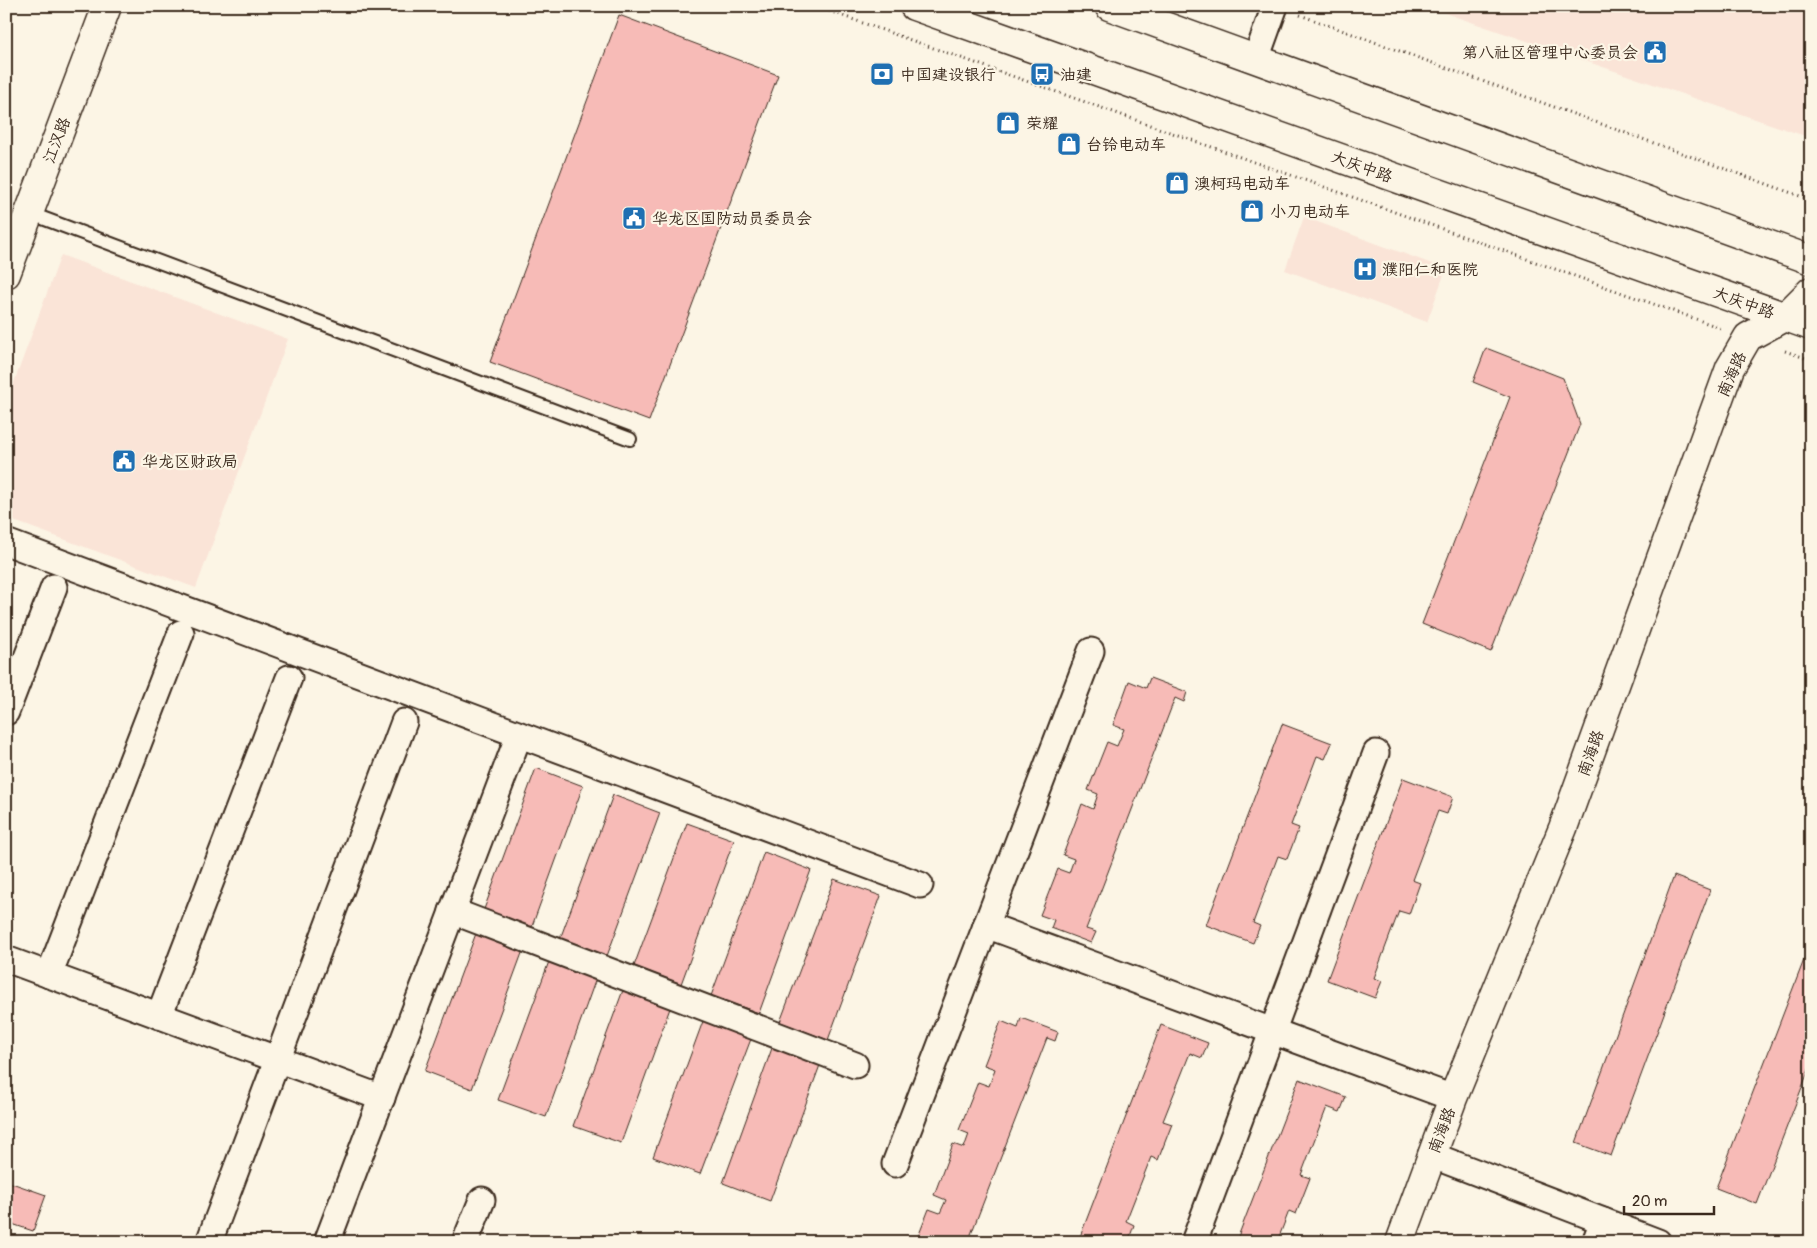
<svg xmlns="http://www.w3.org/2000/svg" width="1817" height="1248" font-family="Pangolin,'LXGW WenKai TC',sans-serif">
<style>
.built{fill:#fae4d7}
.building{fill:#f7bbb7;stroke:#3b2a1e}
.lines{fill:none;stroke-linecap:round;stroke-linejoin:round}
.service-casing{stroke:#3b2a1e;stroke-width:16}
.minor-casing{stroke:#3b2a1e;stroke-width:29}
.tertiary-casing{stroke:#3b2a1e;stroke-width:31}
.secondary-casing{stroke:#3b2a1e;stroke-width:31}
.path{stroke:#3b2a1e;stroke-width:3;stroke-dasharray:1 4;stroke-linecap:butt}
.service{stroke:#fcf5e5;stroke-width:12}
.minor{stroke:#fcf5e5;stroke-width:25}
.tertiary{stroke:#fcf5e5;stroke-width:28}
.secondary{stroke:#fcf5e5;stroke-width:28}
.labels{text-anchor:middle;stroke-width:4.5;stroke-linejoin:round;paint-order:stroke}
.poi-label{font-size:16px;fill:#3b2a1e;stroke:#fcf5e5;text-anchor:start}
.street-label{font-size:16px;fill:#3b2a1e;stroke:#fcf5e5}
</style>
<rect width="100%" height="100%" fill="#fcf5e5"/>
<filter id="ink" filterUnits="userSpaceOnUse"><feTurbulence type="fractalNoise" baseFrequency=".02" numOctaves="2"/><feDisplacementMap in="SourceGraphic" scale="10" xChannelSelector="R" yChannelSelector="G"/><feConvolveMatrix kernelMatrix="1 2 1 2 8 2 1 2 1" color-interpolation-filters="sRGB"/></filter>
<g filter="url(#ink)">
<g class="built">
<polygon points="1424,6 1811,6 1811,138"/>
<polygon points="1304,217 1446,269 1427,322 1285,270"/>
<polygon points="61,255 288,339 196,588 6,518 6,404"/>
</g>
<g class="building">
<polygon points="619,15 778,75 649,421 490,362"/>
<polygon points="1486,348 1563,378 1580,424 1491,652 1422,624 1510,397 1473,382"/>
<polygon points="1150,678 1187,692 1184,702 1175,698 1086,929 1096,932 1091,943 1051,928 1054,920 1040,915 1058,869 1069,873 1074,859 1063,855 1082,804 1093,809 1098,794 1088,790 1107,742 1117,746 1124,729 1113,725 1129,681 1146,688"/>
<polygon points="1282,724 1332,743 1325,759 1317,756 1291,825 1299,828 1287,859 1278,856 1253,923 1260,926 1253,943 1206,925"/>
<polygon points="536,768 583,786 531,929 483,912"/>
<polygon points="1403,778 1453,797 1447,814 1438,811 1412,880 1420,883 1409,914 1399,911 1374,978 1382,981 1375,998 1327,980"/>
<polygon points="613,795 660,813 607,956 560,939"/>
<polygon points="687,823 734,840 681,984 634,966"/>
<polygon points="764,852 811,870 759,1013 711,996"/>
<polygon points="1674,876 1710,890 1611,1156 1576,1143"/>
<polygon points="834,879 881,896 828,1040 780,1022"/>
<polygon points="478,928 525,945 472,1089 425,1071"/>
<polygon points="1809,947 1811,947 1811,1064 1757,1204 1716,1188"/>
<polygon points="551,956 598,973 546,1117 498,1100"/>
<polygon points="626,982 673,1000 621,1143 573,1126"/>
<polygon points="706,1013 754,1031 700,1174 653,1157"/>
<polygon points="1021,1018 1058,1032 1055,1041 1047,1038 968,1242 916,1242 929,1209 940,1213 946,1200 934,1195 953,1144 964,1148 969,1134 959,1130 978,1082 989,1086 995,1069 984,1065 1001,1021 1018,1028"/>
<polygon points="1161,1025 1208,1043 1202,1058 1190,1053 1163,1121 1172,1124 1158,1160 1151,1157 1126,1221 1134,1225 1128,1242 1078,1242"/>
<polygon points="775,1040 823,1057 770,1201 723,1183"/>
<polygon points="1299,1079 1346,1097 1340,1112 1327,1107 1301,1175 1310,1178 1296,1214 1289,1211 1277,1242 1236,1242"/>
<polygon points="6,1181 46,1195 33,1231 6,1222"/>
</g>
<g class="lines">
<g class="service-casing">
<polyline id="service" points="29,213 630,439"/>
</g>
<g class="minor-casing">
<g id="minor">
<polyline points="1256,59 1275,6"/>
<polyline points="6,542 920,885"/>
<polyline points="6,712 54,587"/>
<polyline points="452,911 855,1065"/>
<polyline points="986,925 1453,1098"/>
<polyline points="6,959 382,1098"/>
<polyline points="49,975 181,633"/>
<polyline points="159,1016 289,678"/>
<polyline points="1431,1155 1658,1242"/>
<polyline points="895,1164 1091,651"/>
<polyline points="209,1242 404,722"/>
<polyline points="327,1242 519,735"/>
<polyline points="465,1242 482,1200"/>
<polyline points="1194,1242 1376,753"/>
<polyline points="1595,1242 1603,1221"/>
</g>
</g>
<g class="tertiary-casing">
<g id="tertiary">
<polyline points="6,274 107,6"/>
<polyline points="1400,1242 1453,1098 1563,828 1730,368 1748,337 1785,317 1811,291"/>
</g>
</g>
<g class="secondary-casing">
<g id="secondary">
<polyline points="914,6 1811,326"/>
<polyline points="1109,6 1811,260"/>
</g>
</g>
<g class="path">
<polyline points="815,6 1721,328"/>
<polyline points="1300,15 1811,200"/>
<polyline points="1785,351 1811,360"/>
</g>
<use href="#service" class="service"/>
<use href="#minor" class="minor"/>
<use href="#tertiary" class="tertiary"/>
<use href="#secondary" class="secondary"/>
</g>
</g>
<defs>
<g id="civic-square" transform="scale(1.25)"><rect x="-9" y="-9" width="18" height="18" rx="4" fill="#1f6fb2" stroke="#fcf5e5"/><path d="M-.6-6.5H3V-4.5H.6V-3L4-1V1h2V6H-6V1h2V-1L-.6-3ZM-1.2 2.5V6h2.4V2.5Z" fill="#fff"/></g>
<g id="bank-square" transform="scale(1.25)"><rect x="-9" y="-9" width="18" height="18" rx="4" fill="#1f6fb2" stroke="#fcf5e5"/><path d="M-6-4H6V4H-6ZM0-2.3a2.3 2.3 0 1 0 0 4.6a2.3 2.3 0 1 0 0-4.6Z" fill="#fff"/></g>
<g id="bus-square" transform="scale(1.25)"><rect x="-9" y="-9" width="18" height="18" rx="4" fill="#1f6fb2" stroke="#fcf5e5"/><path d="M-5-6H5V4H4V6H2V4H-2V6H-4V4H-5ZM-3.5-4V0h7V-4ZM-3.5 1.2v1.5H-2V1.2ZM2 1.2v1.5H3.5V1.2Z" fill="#fff"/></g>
<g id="shop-square" transform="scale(1.25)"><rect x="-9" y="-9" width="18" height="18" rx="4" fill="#1f6fb2" stroke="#fcf5e5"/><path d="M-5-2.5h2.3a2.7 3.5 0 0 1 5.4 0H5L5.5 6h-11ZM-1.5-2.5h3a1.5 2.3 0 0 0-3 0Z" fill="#fff"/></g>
<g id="hospital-square" transform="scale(1.25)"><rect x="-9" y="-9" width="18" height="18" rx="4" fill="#1f6fb2" stroke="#fcf5e5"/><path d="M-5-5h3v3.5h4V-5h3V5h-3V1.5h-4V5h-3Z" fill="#fff"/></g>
</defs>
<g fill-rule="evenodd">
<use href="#civic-square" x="1655" y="52"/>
<use href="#bank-square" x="882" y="74"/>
<use href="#bus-square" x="1042" y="74"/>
<use href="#shop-square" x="1008" y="123"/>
<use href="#shop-square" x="1069" y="144"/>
<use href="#shop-square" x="1177" y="183"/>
<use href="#shop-square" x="1252" y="211"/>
<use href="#civic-square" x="634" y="218"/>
<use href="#hospital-square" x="1365" y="269"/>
<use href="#civic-square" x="124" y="461"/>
</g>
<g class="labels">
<g class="poi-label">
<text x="1638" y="58" text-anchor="end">第八社区管理中心委员会</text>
<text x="900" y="80">中国建设银行</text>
<text x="1060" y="80">油建</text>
<text x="1026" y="129">荣耀</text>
<text x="1086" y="150">台铃电动车</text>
<text x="1194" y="189">澳柯玛电动车</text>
<text x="1270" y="217">小刀电动车</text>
<text x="652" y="224">华龙区国防动员委员会</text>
<text x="1382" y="275">濮阳仁和医院</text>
<text x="142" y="467">华龙区财政局</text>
</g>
<g class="street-label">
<text transform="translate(56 140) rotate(-69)" y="6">江汉路</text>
<text transform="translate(1362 166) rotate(20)" y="6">大庆中路</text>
<text transform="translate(1744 302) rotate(20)" y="6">大庆中路</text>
<text transform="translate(1731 374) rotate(-66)" y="6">南海路</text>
<text transform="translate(1590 753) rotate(-70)" y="6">南海路</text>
<text transform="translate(1441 1130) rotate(-69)" y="6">南海路</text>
</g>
</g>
<rect width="1817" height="1248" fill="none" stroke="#fcf5e5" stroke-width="25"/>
<rect x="12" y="12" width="1792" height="1223" fill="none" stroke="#3b2a1e" stroke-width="2" filter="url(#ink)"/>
<path d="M1624 1206v8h90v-8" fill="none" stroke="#3b2a1e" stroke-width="2.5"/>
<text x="1632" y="1206" font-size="15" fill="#3b2a1e" stroke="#fcf5e5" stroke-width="4" paint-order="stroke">20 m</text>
</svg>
